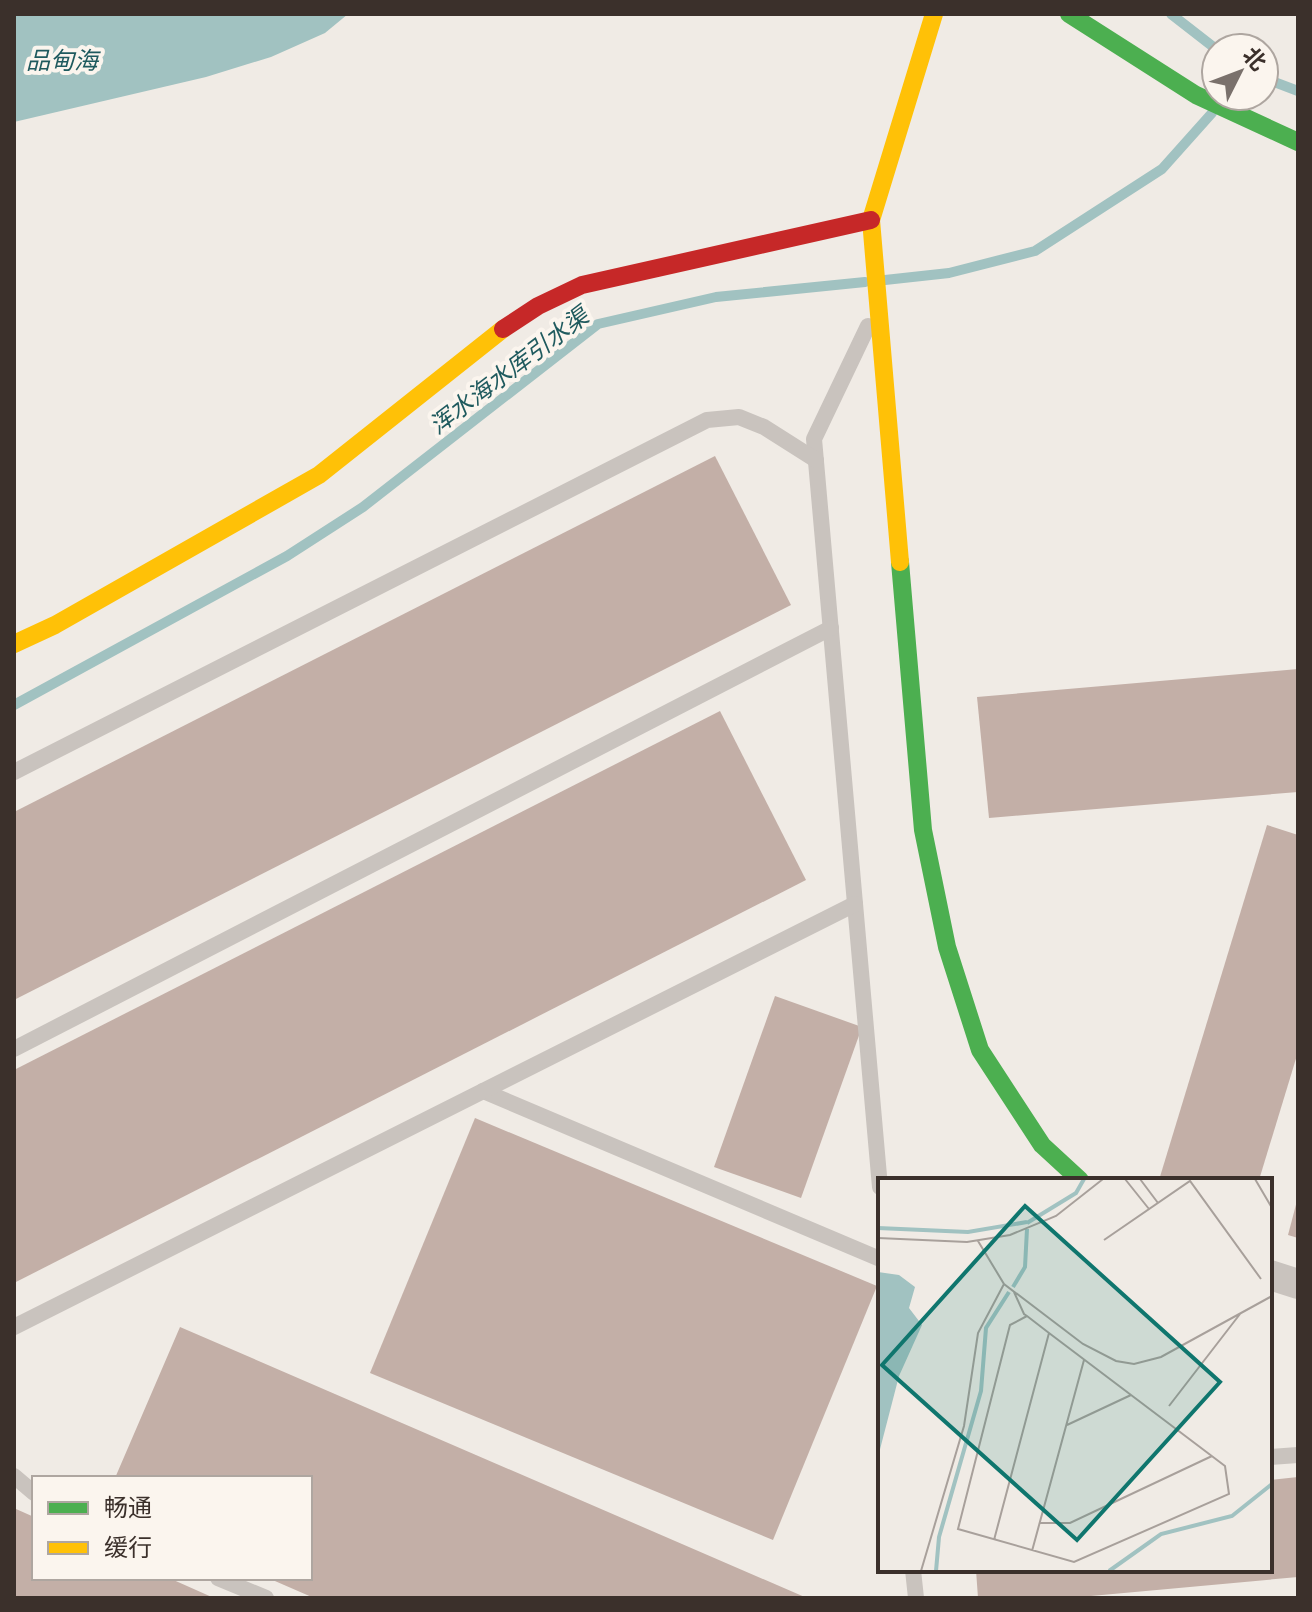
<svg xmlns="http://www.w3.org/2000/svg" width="1312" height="1612" font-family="'Fira Sans','Noto Sans SC',sans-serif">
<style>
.water{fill:#a1c2c1}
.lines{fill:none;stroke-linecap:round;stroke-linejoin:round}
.stream{stroke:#a1c2c1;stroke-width:10}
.building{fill:#c3afa7}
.lane{stroke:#c9c3be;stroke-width:16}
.street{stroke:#c9c3be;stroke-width:30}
.fast{stroke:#4caf50;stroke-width:18}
.slow{stroke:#ffc107;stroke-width:18}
.jam{stroke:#c62828;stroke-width:18}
.labels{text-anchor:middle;stroke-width:8;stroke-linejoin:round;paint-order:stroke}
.water-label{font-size:24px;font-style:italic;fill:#1f5a5e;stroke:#fbf5ee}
.inset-river{fill:none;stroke:#a1c2c1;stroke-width:4}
.inset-road{fill:none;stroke:#a8a09b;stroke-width:2}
.view{fill:#0f766e;fill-opacity:0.15;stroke:#0f766e;stroke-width:4}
.inset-edge{fill:none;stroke:#3b302b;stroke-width:4}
</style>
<rect width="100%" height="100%" fill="#f0ebe5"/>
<polygon class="water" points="14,14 348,14 325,33 271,57 206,77 14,122"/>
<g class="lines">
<g class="stream">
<polyline points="1171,14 1216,49"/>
<polyline points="1264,78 1298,91"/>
<polyline points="885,280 949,273 1035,251 1162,169 1212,113"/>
<polyline points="14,705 287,556 363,507 598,324 716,297 865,282"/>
</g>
</g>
<g class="building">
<polygon points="715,456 791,605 14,1000 14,812"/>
<polygon points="1298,669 1298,792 989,818 977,697"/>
<polygon points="720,711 806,880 14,1283 14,1070"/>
<polygon points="1267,825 1298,835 1298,1052 1259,1180 1159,1180"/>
<polygon points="775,996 862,1027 801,1198 714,1167"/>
<polygon points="475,1118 877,1286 773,1540 370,1373"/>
<polygon points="1298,1197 1298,1238 1288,1235"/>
<polygon points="180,1327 807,1598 314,1598 268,1578 310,1578 310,1478 115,1478"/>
<polygon points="1298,1477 1298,1577 1069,1598 978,1598 976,1570 1270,1570 1270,1480"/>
<polygon points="16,1509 34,1517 34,1578 169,1578 214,1598 14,1598"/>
</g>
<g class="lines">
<g class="lane">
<polyline points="868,326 814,439 880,1187"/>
<polyline points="14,772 707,420 739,417 764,427 816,460"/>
<polyline points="14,1049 831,628"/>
<polyline points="483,1091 880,1259"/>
<polyline points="14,1327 855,904"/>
<polyline points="1270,1457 1298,1455"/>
<polyline points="14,1476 34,1493"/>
<polyline points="913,1570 916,1598"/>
<polyline points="218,1578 266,1598"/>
</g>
<polyline class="street" points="1270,1275 1298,1284"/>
<g class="fast">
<polyline points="1069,14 1196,95 1298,142"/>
<polyline points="900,562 923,830 947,947 980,1050 1042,1145 1080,1180"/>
</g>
<g class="slow">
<polyline points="900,562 871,220 934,14"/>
<polyline points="14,644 55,625 319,475 503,329"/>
</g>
<polyline class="jam" points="503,329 538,306 582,285 871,220"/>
</g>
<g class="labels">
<g class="water-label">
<text x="62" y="69">品甸海</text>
<text transform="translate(509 371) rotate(-37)" y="8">浑水海水库引水渠</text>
</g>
</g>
<g transform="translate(878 1178)">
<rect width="394" height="394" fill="#f0ebe5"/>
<path d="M 0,94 L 21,97 L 37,109 L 31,130 L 44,147 L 21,198 L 0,279 Z" fill="#a1c2c1"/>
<path class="inset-river" d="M 149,45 L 198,15 L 206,1M 0,50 L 90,54 L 149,44M 135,109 L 147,89 L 149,51M 58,393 L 61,359 L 103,213 L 108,150 L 131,114M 231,393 L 283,356 L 354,338 L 394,306"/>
<path class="inset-road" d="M 247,1 L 271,31M 262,1 L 280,25M 377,1 L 394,30M 0,60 L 89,64 L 132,57 L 178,38 L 225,1M 226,62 L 312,3 L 383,101M 100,63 L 126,106 L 205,166 L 238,183 L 256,186 L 283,179 L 394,118M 136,114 L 146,136 L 149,138 L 171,155 L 347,288 L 351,316 L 196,384 L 80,351 L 132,147 L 149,138M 291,228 L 362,136M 189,247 L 253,217M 162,345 L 192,345 L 334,278M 116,362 L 171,155M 154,373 L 206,182M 43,393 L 86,248 L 100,155 L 126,106"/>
<path class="view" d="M 147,28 L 342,204 L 199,362 L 4,187 Z"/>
<rect width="394" height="394" class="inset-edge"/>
</g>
<rect width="1312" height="1612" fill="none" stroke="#3b302b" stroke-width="32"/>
<rect x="32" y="1476" width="280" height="104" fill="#fbf5ee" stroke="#aea6a0" stroke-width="2"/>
<rect x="48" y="1502" width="40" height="12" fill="#4caf50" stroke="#aea6a0" stroke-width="2"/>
<text x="104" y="1516" font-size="24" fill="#3b302b">畅通</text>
<rect x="48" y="1542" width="40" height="12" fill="#ffc107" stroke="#aea6a0" stroke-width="2"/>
<text x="104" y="1556" font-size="24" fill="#3b302b">缓行</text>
<g transform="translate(1240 72) rotate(48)"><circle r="38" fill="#fbf5ee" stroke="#aea6a0" stroke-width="2"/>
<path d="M0-6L14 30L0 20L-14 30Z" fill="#7a716c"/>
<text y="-12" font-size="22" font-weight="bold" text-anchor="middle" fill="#3b302b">北</text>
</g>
</svg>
